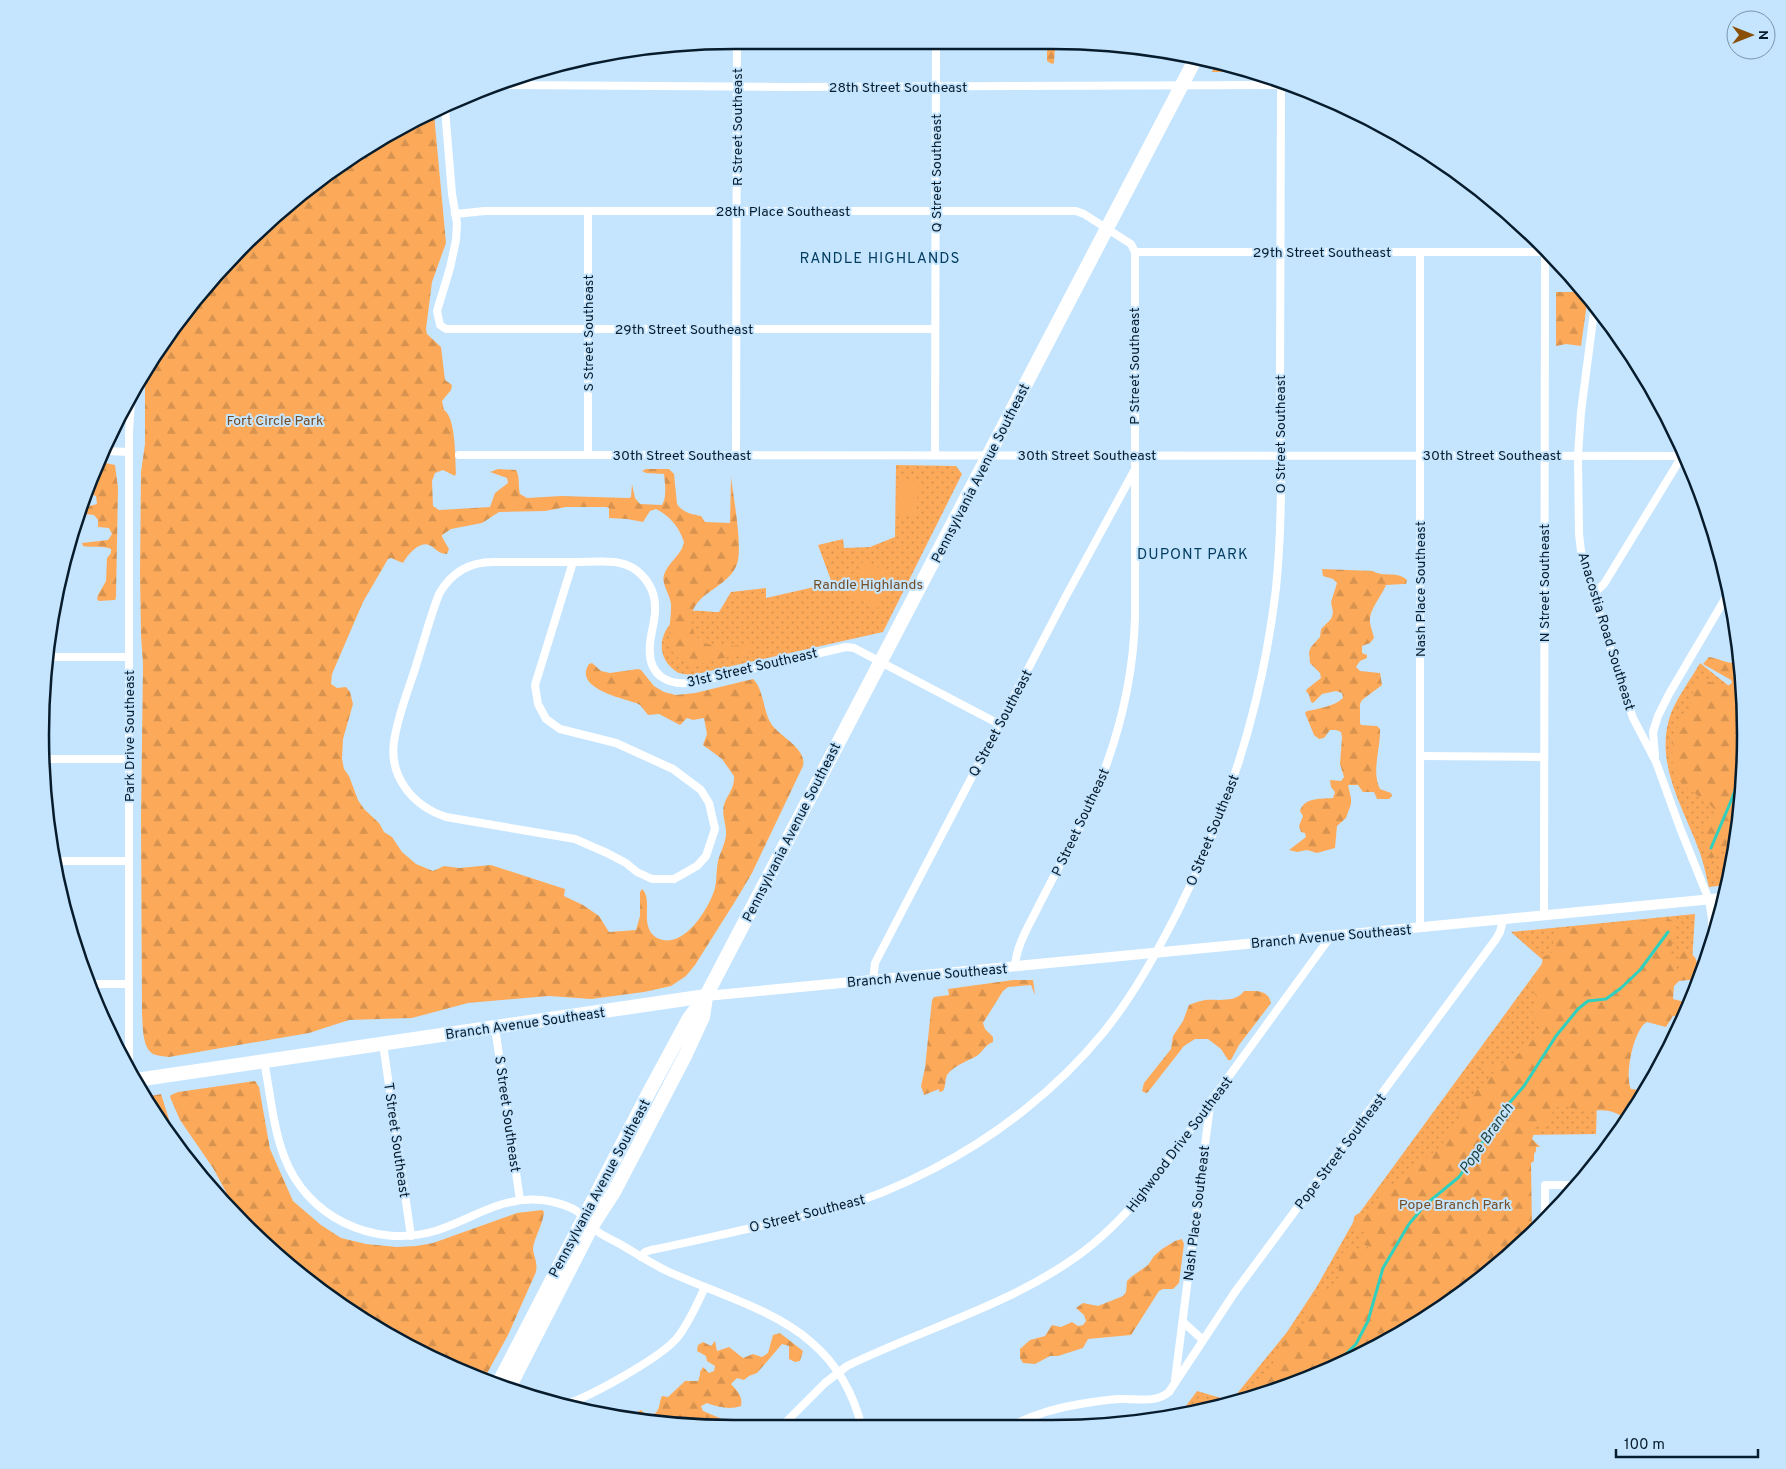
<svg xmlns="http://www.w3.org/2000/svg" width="1786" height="1469" font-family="Overpass,sans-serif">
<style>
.grass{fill:url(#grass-dots)}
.forest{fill:url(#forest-firs)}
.garden{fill:#fcaa5a}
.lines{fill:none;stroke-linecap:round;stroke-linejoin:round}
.stream{stroke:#31cfbd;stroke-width:3}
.street{stroke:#fff;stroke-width:8}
.secondary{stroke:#fff;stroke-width:10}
.highway{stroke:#fff;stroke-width:14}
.labels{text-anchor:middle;stroke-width:4;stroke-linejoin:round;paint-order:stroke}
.street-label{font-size:14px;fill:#071c2c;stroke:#c5e5ff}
.park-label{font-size:14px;fill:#744c25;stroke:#c5e5ff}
.neighbourhood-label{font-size:15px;letter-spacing:1px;fill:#033e61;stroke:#c5e5ff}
.water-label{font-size:15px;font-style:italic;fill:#24433e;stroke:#c5e5ff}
.rim{fill:none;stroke:#071c2c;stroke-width:2.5}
</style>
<defs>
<pattern id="grass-dots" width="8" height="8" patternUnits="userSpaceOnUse" patternTransform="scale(1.25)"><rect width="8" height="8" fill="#fcaa5a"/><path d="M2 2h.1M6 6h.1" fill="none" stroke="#d6924e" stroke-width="1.8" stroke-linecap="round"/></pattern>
<pattern id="forest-firs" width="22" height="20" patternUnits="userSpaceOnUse" patternTransform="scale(1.25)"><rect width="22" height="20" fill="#fcaa5a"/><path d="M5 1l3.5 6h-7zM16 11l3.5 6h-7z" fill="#d6924e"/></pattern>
</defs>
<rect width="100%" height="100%" fill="#c5e5ff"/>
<g class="grass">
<polygon points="1217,62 1248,72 1212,72"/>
<path d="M 896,465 L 956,466 L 962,474 L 883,632 L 692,675 C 687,674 680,674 677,672 C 650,655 662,621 688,612 C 697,609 710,612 719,612 L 731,592 L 766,588 L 766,598 L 832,583 L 818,545 L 843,539 L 844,548 L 870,547 L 895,537 Z"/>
<path d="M 1700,663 L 1744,698 L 1740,825 L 1726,885 L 1709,887 C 1706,876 1704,864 1700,853 C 1684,808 1653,763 1671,713 C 1678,696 1691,679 1700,663 Z"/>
<polygon points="1695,914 1691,978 1671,978 1598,1065 1596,1134 1526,1135 1527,1236 1474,1286 1358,1358 1231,1405 1180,1414 1197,1391 1231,1401 1287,1332 1316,1288 1355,1219 1544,961 1511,932"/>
</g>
<g class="forest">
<polygon points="1047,41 1058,41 1055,47 1054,63 1052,64 1047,61"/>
<path d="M 434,114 L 446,243 L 432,282 L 426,329 L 427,334 L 441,347 L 445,380 L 452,385 L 451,390 L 442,401 L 444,410 C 456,417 455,459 456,473 L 455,476 L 443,470 L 435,473 L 432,481 L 433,506 L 439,510 L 490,507 L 495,493 L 508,483 L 507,478 L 490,472 L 498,469 L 516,470 C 520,476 518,486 520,494 L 527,498 L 561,496 L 629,498 L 631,497 L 632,484 L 635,498 L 640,504 L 662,505 C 667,497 665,484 664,474 L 646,473 L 642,471 L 646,469 L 669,469 L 674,474 L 677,504 C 683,513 692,514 701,516 L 705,522 L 730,523 L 731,476 C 733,496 743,546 737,564 C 728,591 683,593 693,629 C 699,652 731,645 750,645 L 754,647 L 749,652 L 694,665 C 658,656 672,629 671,604 C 670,595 661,583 664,575 C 668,562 682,555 684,542 C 679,527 670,516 656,509 L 650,511 L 643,522 L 627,519 L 609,518 L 609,508 L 606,507 L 566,507 L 545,511 L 499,512 L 482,523 L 451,529 L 442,535 L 442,537 L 449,549 L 447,554 C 438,554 436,548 429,545 C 419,541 407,556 403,563 L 391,558 L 388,559 L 363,602 L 332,674 L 331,684 L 337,688 L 346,687 L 350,692 L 353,704 L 343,739 L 342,759 L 344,769 L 349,776 L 358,800 L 364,809 L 379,823 L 384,832 L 392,837 L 402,852 L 416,864 L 433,871 L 444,866 L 459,868 L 491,865 L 565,889 L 564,896 L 583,905 L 599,916 L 609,932 L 636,930 L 640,916 L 640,892 L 642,889 C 654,900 638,927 657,938 C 683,951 709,909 715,888 C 717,879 716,870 718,861 C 720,853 725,844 726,835 C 727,825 721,815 724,805 C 727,795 735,788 734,776 L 722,759 L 703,745 L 707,734 L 704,718 L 693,720 L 687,718 L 680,725 L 659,714 L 648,715 L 640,705 L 636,703 C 622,698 573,688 589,664 L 592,663 L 601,671 L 610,673 L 638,669 L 641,670 L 654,686 L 664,692 L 676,695 L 695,693 L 753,679 C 764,689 763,713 772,725 C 782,738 807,749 803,766 L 752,873 L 736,900 L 695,965 L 686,976 L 671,986 L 644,992 L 591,999 L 549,996 L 468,1003 L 412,1018 L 349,1020 L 309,1033 L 169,1057 C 164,1056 158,1056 153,1054 C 142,1047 143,1026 142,1015 L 141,817 L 143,664 L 141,635 L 140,573 L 141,472 L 145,444 L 145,372 L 157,349 L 244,243 L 388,133 Z"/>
<polygon points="1556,292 1584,292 1588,296 1581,346 1566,344 1556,346"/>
<path d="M 101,462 L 115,465 L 118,488 L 116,597 L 115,600 L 99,601 L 97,599 L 98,595 L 106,581 L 107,558 L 111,553 L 111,549 C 102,545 92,548 83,546 L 82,543 L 108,540 L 112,534 L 109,528 L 98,527 L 98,520 L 94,515 L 77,513 L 80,505 L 86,507 L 97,504 L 96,496 L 93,495 L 84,496 Z"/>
<path d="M 1322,569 L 1373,571 C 1384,578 1395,570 1407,580 L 1406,584 L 1404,584 L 1386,585 C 1382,595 1371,608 1370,618 C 1369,624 1373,632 1374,638 L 1370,643 L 1362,646 L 1362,653 L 1367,655 L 1367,658 L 1360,661 L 1356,667 L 1360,671 L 1380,673 L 1382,685 L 1362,700 L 1360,704 L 1360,723 L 1361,725 L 1377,726 L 1380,729 C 1381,748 1371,771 1380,789 L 1391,793 L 1392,796 L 1389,799 L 1377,799 L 1374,792 L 1363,792 L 1358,785 L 1348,785 L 1351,798 L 1351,804 L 1346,818 L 1337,826 L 1335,848 L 1317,853 L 1307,850 L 1297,852 L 1289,850 L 1306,837 L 1305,833 L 1301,832 L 1299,826 L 1303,816 L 1300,811 C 1304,797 1321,799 1333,798 L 1335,792 L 1331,787 L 1330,780 L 1341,781 L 1344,777 L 1340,764 L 1342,737 L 1341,732 L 1336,730 L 1330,730 L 1324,738 L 1319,739 L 1314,735 L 1305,713 L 1307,711 C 1318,709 1335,706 1343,698 L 1342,693 L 1336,691 L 1322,694 L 1313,703 L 1311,702 L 1309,695 L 1306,691 L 1307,689 L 1321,678 L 1320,673 L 1310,663 L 1309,652 L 1311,647 L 1320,637 L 1321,629 L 1331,619 L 1333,613 L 1331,602 L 1337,583 L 1333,579 L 1323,576 Z"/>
<path d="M 1709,657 C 1720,658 1729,667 1740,660 L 1745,689 L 1740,825 L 1729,871 L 1723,872 L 1719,868 L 1720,863 L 1728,853 L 1727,851 L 1721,851 L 1717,856 L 1711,859 C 1700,850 1705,832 1706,820 L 1711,816 L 1715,810 C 1705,798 1690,792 1679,781 C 1668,769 1672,735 1680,722 C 1683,718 1688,716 1690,711 C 1693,702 1691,692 1695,684 L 1703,680 L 1726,687 L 1732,683 L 1731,680 L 1703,664 Z"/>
<path d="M 1658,919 L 1669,919 L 1674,922 C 1683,943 1660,942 1678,970 L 1680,970 L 1680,967 L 1677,953 L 1680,951 C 1700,953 1697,963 1698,979 L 1679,981 L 1674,986 L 1673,999 L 1689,1003 L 1683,1015 L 1673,1016 L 1666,1027 L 1647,1022 C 1634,1028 1624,1076 1631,1089 L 1646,1091 L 1627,1117 C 1620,1116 1615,1112 1609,1111 C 1599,1109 1589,1112 1580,1110 C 1570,1108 1564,1103 1553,1109 L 1551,1120 L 1536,1127 L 1532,1139 L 1540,1147 L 1536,1147 L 1536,1151 L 1534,1154 L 1534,1161 L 1531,1163 L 1532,1232 L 1473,1286 L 1358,1357 L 1256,1396 L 1258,1381 L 1272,1365 L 1285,1339 L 1294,1328 C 1317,1326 1302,1310 1309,1300 C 1312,1295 1318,1294 1323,1291 L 1329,1293 C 1332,1289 1337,1284 1338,1278 C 1340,1266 1337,1255 1349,1247 L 1366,1250 L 1368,1248 L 1367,1246 L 1361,1243 L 1360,1240 L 1364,1232 L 1353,1227 L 1354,1217 L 1357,1214 L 1370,1211 L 1385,1187 L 1397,1185 L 1406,1173 L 1438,1149 L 1462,1117 L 1459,1108 L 1461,1103 L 1469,1102 L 1480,1086 L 1494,1074 L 1493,1072 L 1479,1070 L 1480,1066 C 1488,1061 1495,1066 1503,1063 C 1515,1058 1540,1039 1539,1025 L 1532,1013 L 1539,1002 C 1534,995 1533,985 1532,977 L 1541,968 L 1543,957 L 1552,953 L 1554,933 L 1558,929 Z"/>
<path d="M 1013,980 L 1033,980 L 1035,995 L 1031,985 L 1008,987 L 1003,991 L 983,1023 L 985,1029 L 993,1037 L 993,1042 C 985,1045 984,1050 978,1055 C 969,1061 954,1065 947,1075 C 945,1080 946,1086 943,1091 L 939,1092 L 939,1089 L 924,1095 L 921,1086 L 925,1068 L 932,1000 L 934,997 L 949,995 L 948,989 Z"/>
<path d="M 1244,991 C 1256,991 1268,989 1271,1003 L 1239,1045 L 1231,1060 L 1228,1060 L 1221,1049 L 1208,1039 L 1195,1039 L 1184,1046 L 1148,1092 L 1146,1093 L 1142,1091 L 1144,1083 L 1171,1049 L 1173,1036 L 1183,1021 L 1189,1005 C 1194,1003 1199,1001 1205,1000 C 1218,999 1236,1003 1244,991 Z"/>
<path d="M 255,1081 L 259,1087 L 270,1149 L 293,1201 L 321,1225 L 341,1238 L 366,1244 L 397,1247 L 416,1246 L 433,1243 L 517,1213 L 542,1210 L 544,1212 C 543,1224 535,1236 533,1248 C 533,1256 538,1260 536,1272 L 508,1335 L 484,1379 L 427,1357 L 277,1257 L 235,1212 L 225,1190 L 213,1168 L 180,1120 L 170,1097 L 171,1095 L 178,1092 Z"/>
<polygon points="161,1094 175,1138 191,1166 183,1157 146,1097"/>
<polygon points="1182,1239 1184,1244 1179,1283 1173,1289 1163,1289 1159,1291 1131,1335 1088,1339 1083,1348 1058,1356 1050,1356 1035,1364 1023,1363 1020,1358 1020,1349 1030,1340 1045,1336 1052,1325 1061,1327 1072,1322 1078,1326 1083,1325 1086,1321 1084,1315 1076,1308 1083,1303 1098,1306 1123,1296 1126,1292 1127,1281 1131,1277 1148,1265 1154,1256 1162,1249 1175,1241"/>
<path d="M 780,1333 L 803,1351 L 800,1361 L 795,1362 L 789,1359 L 789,1346 L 782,1344 L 757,1373 L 749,1376 L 744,1380 L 737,1378 L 731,1384 C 737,1391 743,1396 741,1406 C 730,1410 718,1407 707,1403 L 701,1406 L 703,1411 L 722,1419 L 726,1428 L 698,1428 L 692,1423 L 683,1427 L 627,1417 L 641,1410 L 648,1416 C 661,1414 658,1405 662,1396 L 668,1397 L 685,1381 L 698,1381 L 700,1375 L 700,1372 L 703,1367 L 709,1373 L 714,1371 L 715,1366 L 707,1361 L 706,1356 L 697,1351 L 698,1345 L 703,1342 L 711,1346 L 715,1341 L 717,1351 L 729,1347 L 743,1358 L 753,1354 L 762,1357 L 768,1353 L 773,1335 Z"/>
<polygon points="1234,1399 1242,1401 1231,1405 1211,1409 1214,1403 1221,1401 1230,1402"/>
</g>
<g class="garden">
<polygon points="898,479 919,480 916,515 896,514"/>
<polygon points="864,560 894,576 887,590 857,574"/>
<polygon points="855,578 885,594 877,609 847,593"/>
</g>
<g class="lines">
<g class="stream">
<polyline points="1711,848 1731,801 1742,771"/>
<polyline points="1333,1367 1356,1344 1368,1321 1383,1268 1409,1224 1425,1205 1459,1177 1506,1107 1524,1086 1556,1036 1578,1009 1588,1001 1606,999 1621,988 1640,970 1668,932"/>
</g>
<g class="street">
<polyline points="503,85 786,87 1293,85"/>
<polyline points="445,109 452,194 457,223 456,240 450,268 437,311 440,325 446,329 935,329"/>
<polyline points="588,211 588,455"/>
<path d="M 455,214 L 485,211 L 1076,211 L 1084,214 L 1131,244 L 1135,252 L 1135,617 C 1133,697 1110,769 1074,839 C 1062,860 1051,882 1040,903 C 1030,924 1017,943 1015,966"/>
<polyline points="1135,252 1546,252"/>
<polyline points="1420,252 1420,927"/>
<polyline points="1595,304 1581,412 1578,455 1579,534 1581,551 1593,594 1633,718 1656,762 1680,828 1709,900 1721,908"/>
<polyline points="106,451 129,452"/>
<polyline points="459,455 1685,456"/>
<polyline points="736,455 737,40"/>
<polyline points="935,455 936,41"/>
<path d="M 573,562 L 535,685 L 538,704 L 546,719 L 560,729 L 616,743 L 673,769 L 701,790 L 709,803 L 715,829 L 706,856 L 697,866 L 674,879 L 652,879 L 637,872 L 626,863 L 607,853 L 575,839 L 446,817 C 413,806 389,777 394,742 C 397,719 406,696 413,675 C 422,648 429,620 439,594 C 451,573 469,562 493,562 C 520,562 546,562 573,562 C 587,562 601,561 615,562 C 621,563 628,565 633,568 C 646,576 655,591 655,606 C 656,619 651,631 650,644 C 647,676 668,687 696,682 L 846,647 L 854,648 L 999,724"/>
<polyline points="1593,594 1604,584 1684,453"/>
<polyline points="48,657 129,657"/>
<polyline points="1420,756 1544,757"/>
<polyline points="1655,756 1653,732 1658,716 1669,694 1729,592"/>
<polyline points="46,759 129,759"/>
<polyline points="53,861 129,861"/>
<polyline points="1709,900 1712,919 1712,945"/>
<polyline points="1544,915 1545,250"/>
<polyline points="873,980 875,963 1065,598 1134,471"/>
<polyline points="92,984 129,984"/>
<polyline points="495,1027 520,1200"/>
<polyline points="383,1044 411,1236"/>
<path d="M 264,1061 C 270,1091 273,1128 284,1156 C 306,1217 374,1249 435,1231 C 473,1219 500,1196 542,1200 C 556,1202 573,1206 583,1216 C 588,1221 592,1227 597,1231 C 603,1236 611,1239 618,1243 C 634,1252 650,1263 667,1271 C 712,1292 774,1309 811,1342 C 837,1364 854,1395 862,1428"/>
<polyline points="129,1069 129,432 131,402"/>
<polyline points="1545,1219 1545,1185 1579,1185"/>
<path d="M 641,1257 L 645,1252 L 651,1250 C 683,1244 715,1236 747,1229 C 776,1222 806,1217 835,1209 C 869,1199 902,1185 933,1169 C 997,1136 1057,1089 1103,1033 C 1133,996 1156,954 1178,911 C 1229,809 1263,701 1276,588 C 1283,520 1281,451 1280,384 C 1280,283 1280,182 1281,82"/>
<polyline points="1183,1322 1203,1340"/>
<polyline points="1175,1380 1210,1106"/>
<path d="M 557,1406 C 582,1403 661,1357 677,1338 C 689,1323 697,1304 705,1287"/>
<path d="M 780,1428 L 825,1383 L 847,1366 C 923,1329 1007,1306 1076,1257 C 1103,1238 1126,1214 1147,1189 L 1331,936"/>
<path d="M 1007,1428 C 1030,1416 1054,1408 1080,1404 C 1092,1402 1105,1400 1118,1399 C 1136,1398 1155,1404 1169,1392 L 1235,1292 L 1496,939 L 1500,932 L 1503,920"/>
</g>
<polyline class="secondary" points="706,996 1723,898"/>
<g class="highway">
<polyline points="136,1080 706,996"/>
<path d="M 498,1384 L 648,1094 L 689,1018 L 706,996 C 870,683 1034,370 1197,56"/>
<polyline points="509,1388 592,1226 614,1192 685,1056 703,1017 706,997"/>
</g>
</g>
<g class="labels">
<g class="street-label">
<text x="898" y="92">28th Street Southeast</text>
<text transform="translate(737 127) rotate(-90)" y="5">R Street Southeast</text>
<text transform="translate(936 173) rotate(-90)" y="5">Q Street Southeast</text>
<text x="783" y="216">28th Place Southeast</text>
<text x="1322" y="257">29th Street Southeast</text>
<text x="684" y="334">29th Street Southeast</text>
<text transform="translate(588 333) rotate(-90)" y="5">S Street Southeast</text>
<text transform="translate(1134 366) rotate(-90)" y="5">P Street Southeast</text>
<text transform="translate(1280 434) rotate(-90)" y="5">O Street Southeast</text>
<text x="682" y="460">30th Street Southeast</text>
<text x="1087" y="460">30th Street Southeast</text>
<text x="1492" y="460">30th Street Southeast</text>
<text transform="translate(980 473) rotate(-63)" y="5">Pennsylvania Avenue Southeast</text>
<text transform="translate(1544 583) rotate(-90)" y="5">N Street Southeast</text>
<text transform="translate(1420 589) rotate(-90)" y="5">Nash Place Southeast</text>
<text transform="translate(1607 631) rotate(73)" y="5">Anacostia Road Southeast</text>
<text transform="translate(752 667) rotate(-13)" y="5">31st Street Southeast</text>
<text transform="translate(1000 723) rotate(-62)" y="5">Q Street Southeast</text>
<text transform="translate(129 736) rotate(-90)" y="5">Park Drive Southeast</text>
<text transform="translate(1080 822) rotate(-65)" y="5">P Street Southeast</text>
<text transform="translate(1212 830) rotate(-68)" y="5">O Street Southeast</text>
<text transform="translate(791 832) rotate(-63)" y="5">Pennsylvania Avenue Southeast</text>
<text transform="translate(1331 936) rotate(-5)" y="5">Branch Avenue Southeast</text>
<text transform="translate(927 975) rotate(-5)" y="5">Branch Avenue Southeast</text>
<text transform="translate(525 1023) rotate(-8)" y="5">Branch Avenue Southeast</text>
<text transform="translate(508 1114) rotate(82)" y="5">S Street Southeast</text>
<text transform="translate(397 1140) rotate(82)" y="5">T Street Southeast</text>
<text transform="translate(1179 1144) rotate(-53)" y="5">Highwood Drive Southeast</text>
<text transform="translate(1340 1151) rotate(-53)" y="5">Pope Street Southeast</text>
<text transform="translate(599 1188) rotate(-62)" y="5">Pennsylvania Avenue Southeast</text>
<text transform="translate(807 1213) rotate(-14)" y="5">O Street Southeast</text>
<text transform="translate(1196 1213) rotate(-83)" y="5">Nash Place Southeast</text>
</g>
<g class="park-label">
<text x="275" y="425">Fort Circle Park</text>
<text x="868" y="589">Randle Highlands</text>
<text x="1455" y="1209">Pope Branch Park</text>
</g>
<g class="neighbourhood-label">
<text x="880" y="263">RANDLE HIGHLANDS</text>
<text x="1193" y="559">DUPONT PARK</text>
</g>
<g class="water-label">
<text transform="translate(1486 1138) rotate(-55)" y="5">Pope Branch</text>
</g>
</g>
<path d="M0 0H1786V1469H0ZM734 49H1052A685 685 0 0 1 1737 734V735A685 685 0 0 1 1052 1420H734A685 685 0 0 1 49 735V734A685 685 0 0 1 734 49Z" fill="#c5e5ff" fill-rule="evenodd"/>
<path class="rim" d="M734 49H1052A685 685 0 0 1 1737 734V735A685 685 0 0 1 1052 1420H734A685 685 0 0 1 49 735V734A685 685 0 0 1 734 49Z"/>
<g transform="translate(1751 35) rotate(90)"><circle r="24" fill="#c5e5ff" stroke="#7995ab"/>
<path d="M0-4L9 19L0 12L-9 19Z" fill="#894f07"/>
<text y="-8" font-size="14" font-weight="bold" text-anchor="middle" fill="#071c2c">N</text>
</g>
<path d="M1616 1449v8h142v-8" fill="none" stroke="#071c2c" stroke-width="2.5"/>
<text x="1624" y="1449" font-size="15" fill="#071c2c" stroke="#c5e5ff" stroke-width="4" paint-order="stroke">100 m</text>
</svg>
